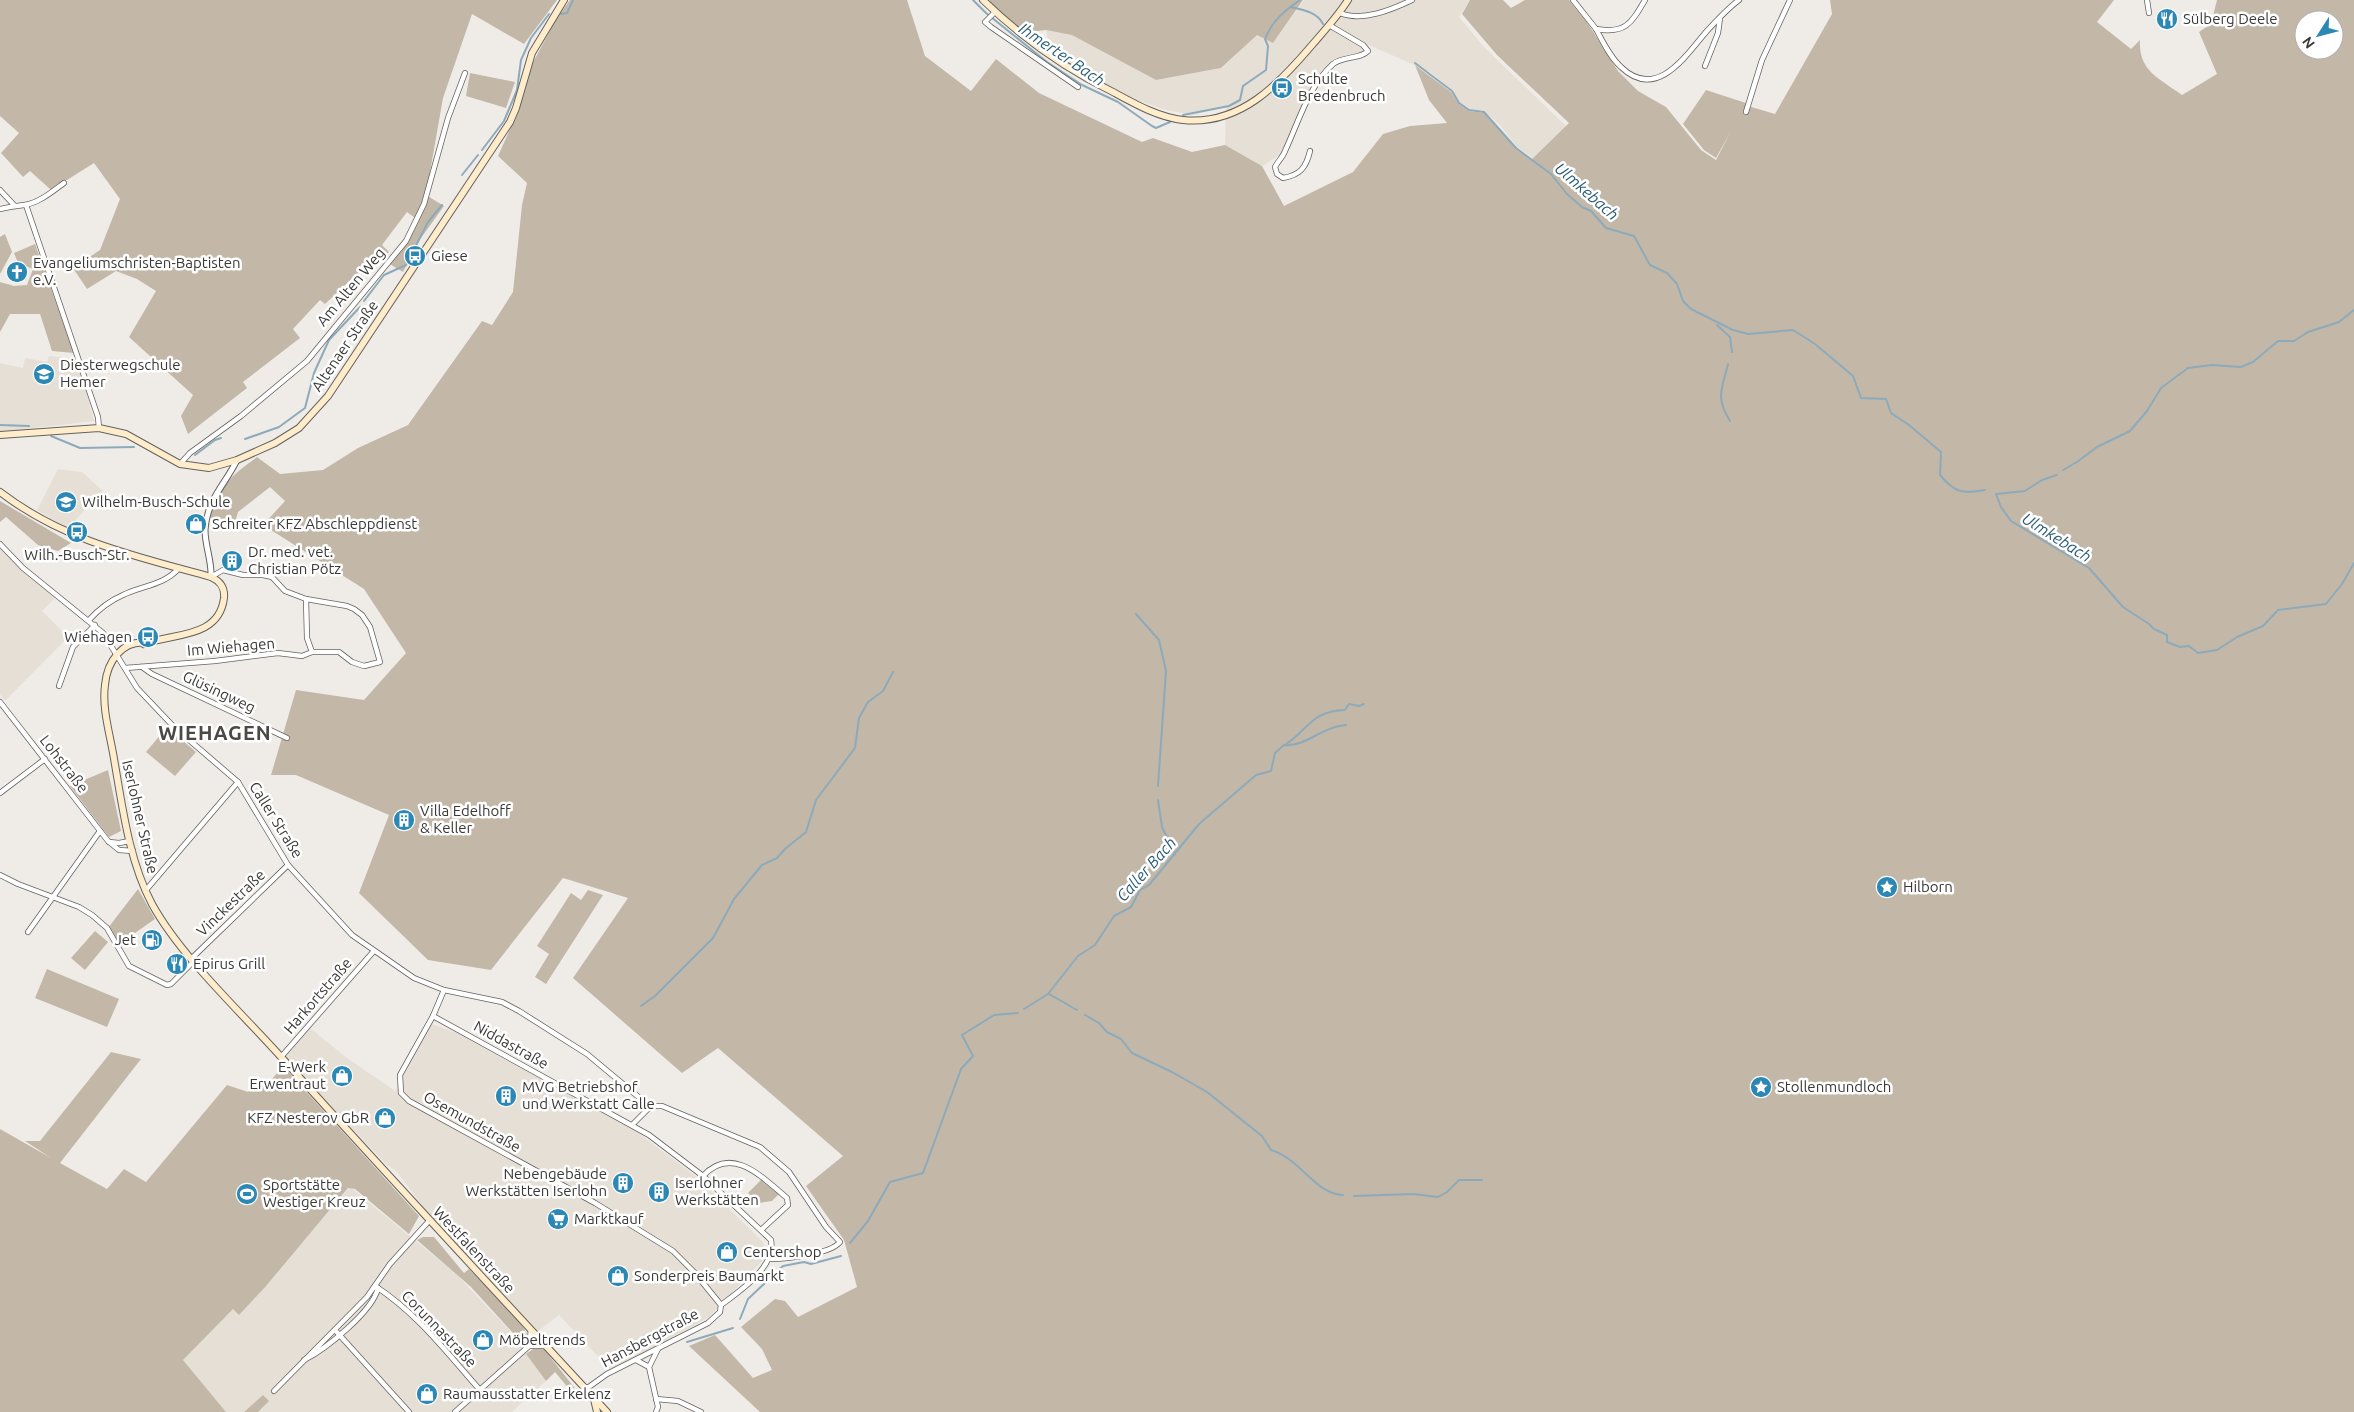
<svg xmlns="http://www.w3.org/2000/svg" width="2354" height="1412" font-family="Ubuntu,sans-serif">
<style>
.built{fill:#e6dfd5}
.green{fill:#c3b8a8;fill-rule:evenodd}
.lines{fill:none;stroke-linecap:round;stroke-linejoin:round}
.stream{stroke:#8daabb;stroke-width:2}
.minor-casing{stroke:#64625f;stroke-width:6}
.tertiary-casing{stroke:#64625f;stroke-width:7}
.secondary-casing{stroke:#64625f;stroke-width:8}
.minor{stroke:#fff;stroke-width:4.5}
.tertiary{stroke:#fff;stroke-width:5}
.secondary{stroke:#ffeccb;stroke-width:6}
.labels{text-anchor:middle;stroke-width:5;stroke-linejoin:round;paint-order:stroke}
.poi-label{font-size:15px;fill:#3a3938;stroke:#fff;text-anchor:start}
.street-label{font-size:15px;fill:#3a3938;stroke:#fff}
.water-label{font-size:16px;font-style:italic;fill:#295c78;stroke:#fff}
.district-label{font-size:20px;font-weight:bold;letter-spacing:1px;fill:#4b4946;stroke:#fff}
</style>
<rect width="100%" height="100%" fill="#efece8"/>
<g class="built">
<polygon points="1304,0 1470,0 1459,17 1484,47 1566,126 1533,158 1517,147 1500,125 1484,111 1469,109 1459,103 1452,90 1430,72 1369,45 1359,53 1341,58 1334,63 1307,98 1283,153 1262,166 1225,145 1226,107 1192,115 1162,109 1123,95 1050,52 1046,29 1072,34 1156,80 1222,68 1257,34 1273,43"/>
<polygon points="49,356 74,358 86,389 94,421 0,432 0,363 23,368 25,358 47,362"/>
<polygon points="58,469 82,472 103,491 68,528 37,510"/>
<polygon points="0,548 55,598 42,611 68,637 5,701 0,694"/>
<polygon points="432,1024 457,1033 637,1132 697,1177 762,1241 766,1248 765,1258 709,1317 637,1357 610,1369 559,1315 536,1333 431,1217 397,1172 385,1163 285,1057 310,1028 347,1058 395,1091"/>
<polygon points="350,1187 456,1274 529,1351 526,1354 546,1381 512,1412 258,1412 263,1395 244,1412 226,1412 182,1360 233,1308 239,1315"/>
</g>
<g class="green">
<polygon points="0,0 557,0 524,44 472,14 443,98 426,195 444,206 421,238 403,272 388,263 408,242 419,221 407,212 382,245 389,252 367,276 361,270 325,304 320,300 293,329 300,338 243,382 247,388 188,434 181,416 193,395 129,337 156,291 137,279 116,271 87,289 73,268 100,250 120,199 94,163 51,190 30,171 23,177 1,153 19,133 0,116"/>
<path d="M 570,0 L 907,0 L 925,56 L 971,91 L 996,59 L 1039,93 L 1142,142 L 1153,138 L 1192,152 L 1225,145 L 1262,166 L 1284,206 L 1353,172 L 1383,134 L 1410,126 L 1447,123 L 1429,100 L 1415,65 L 1451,92 L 1459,104 L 1469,111 L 1484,113 L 1498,127 L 1515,148 L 1531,160 L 1569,123 L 1497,55 L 1462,14 L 1470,0 L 1503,0 L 1511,8 L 1525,0 L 1569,0 L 1587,22 L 1618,71 L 1638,91 L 1666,107 L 1701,150 L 1716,160 L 1731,131 L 1716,158 L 1704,150 L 1683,124 L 1706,90 L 1749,104 L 1748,106 L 1775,114 L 1832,14 L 1830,0 L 2114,0 L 2097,22 L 2131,49 L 2140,40 C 2138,71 2160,79 2182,95 L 2217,74 L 2199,32 L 2211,24 L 2217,0 L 2354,0 L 2354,1412 L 760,1412 L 689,1346 L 715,1335 L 753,1378 L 772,1370 L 762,1349 L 741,1327 L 775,1299 L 785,1301 L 798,1317 L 857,1287 L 844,1240 L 806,1186 L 843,1156 L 718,1048 L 682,1073 L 573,978 L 628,898 L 563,878 L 491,970 L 428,960 L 359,893 L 389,815 L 296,775 L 271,775 L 296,690 L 364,700 L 406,653 L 364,589 L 263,525 L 285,501 L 270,487 L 238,512 L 234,526 L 209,517 C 221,484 229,478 257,457 L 280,474 L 323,470 L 358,448 L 408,425 L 482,321 L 492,325 L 513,292 L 522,205 L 527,183 L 498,156 L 519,109 L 528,72 L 556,19 ZM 2304,20 L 2334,20 L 2334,50 L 2304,50 Z"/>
<polygon points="990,0 1303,0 1273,43 1257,35 1221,68 1156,80 1072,35 1046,30 1021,33 987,3"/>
<polygon points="470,73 515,82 506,108 466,96"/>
<polygon points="5,234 12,252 0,274 0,237"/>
<polygon points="35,244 74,353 52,351 40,314 10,314 0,332 0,282 14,286 27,285 33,269 18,263 14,253"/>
<polygon points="0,501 71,543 58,551 38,545 6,517 0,522"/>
<polygon points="167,727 196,752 175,776 146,752"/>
<polygon points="108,770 121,831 109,837 70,786"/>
<polygon points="138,889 155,919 119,944 108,928"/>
<polygon points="588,890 603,895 546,984 535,977 549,954 537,946 571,893 581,900"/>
<polygon points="95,931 108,942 85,970 71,958"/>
<polygon points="47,969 119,999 107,1027 35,998"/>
<polygon points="111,1052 141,1059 60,1163 107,1189 124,1169 146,1182 227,1085 248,1092 258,1081 267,1085 283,1066 419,1216 409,1234 355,1189 348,1188 266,1286 239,1315 233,1309 183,1360 226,1412 0,1412 0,1129 51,1158 25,1141 40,1141"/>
<polygon points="762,1179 779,1194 772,1201 759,1203 748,1193"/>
<path d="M 423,1237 L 434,1237 L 464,1273 L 469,1269 C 481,1282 528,1323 528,1339 L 524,1345 L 471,1287 L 417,1240 Z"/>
<polygon points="536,1347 544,1349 584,1400 580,1402 555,1372 546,1381 526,1354"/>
<polygon points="263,1395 269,1401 258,1412 244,1412"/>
</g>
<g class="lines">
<g class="stream">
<polyline points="973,0 986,13 1047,62 1082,85 1118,102 1152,126 1156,128 1170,122"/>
<path d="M 1291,7 C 1303,10 1317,12 1323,24"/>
<polyline points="561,14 567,13 573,0"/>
<path d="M 1415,63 L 1452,91 L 1459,103 L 1469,110 L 1484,112 L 1516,148 L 1551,174 L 1567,194 L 1582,207 L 1591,211 L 1606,228 L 1634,236 L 1650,265 L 1667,273 L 1677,284 L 1683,301 L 1691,309 L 1733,330 L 1748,334 L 1793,330 L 1815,344 L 1853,376 L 1861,398 L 1886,399 L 1891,413 L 1909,425 L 1941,452 L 1940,475 C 1955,493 1962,494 1985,490"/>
<path d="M 1183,115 L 1229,106 L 1240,100 L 1243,86 L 1266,70 L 1268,46 L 1265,39 C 1272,21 1284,11 1300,0"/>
<polyline points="482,150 504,121 517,90 521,60 531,38 549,14"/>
<polyline points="462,175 478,155"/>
<polyline points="364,301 384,275 406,265 428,222 442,205"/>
<polyline points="1717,325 1730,337 1732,352"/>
<path d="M 1728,364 C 1722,389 1715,397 1730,421"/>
<polyline points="0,425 29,426"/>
<polyline points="51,436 80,448 134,447"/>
<polyline points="245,439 279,427 305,408 314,373 329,340 360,307"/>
<polyline points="195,455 215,440 221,438"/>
<polyline points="2063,470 2077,462 2097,447 2130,431 2147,411 2161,388 2188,368 2212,365 2241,367 2253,362 2278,341 2294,341 2308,332 2339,322 2354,310"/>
<polyline points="2057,475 2042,480 2025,491 1996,494 2001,507 2011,521 2089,568 2123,607 2149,624 2154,629 2167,635 2167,642 2180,647 2189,646 2198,653 2217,650 2237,637 2263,626 2278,610 2326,604 2342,584 2354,563"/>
<polyline points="1136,614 1159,640 1166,671 1158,786"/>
<path d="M 1285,745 C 1309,729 1311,711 1345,710 L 1349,704 L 1359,706 L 1364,704"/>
<polyline points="1158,800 1162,827 1175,854"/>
<polyline points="1049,994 1077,1010"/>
<polyline points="641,1006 655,996 713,938 734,899 762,865 777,858 785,849 806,832 816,800 855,748 859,718 868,702 883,691 893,672"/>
<path d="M 1024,1009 L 1048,994 L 1078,956 L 1095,945 L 1114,916 L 1131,907 L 1140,890 L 1149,885 L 1199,824 L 1256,775 L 1271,771 L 1275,753 L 1284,745 C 1306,747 1321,727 1346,725"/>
<path d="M 1085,1015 L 1099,1023 L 1107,1032 L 1121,1039 L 1132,1053 L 1172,1072 L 1207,1092 L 1262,1136 L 1271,1150 C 1301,1159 1315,1194 1343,1195"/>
<polyline points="1354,1196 1413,1194 1438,1197 1447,1192 1459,1180 1482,1180"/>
<polyline points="850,1243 868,1221 890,1182 923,1173 961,1069 973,1056 962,1035 994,1015 1018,1013"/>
<polyline points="740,1319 748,1299 783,1266 804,1262 811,1264 841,1256"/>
<polyline points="687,1342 733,1328"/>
</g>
<g class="minor-casing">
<g id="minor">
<path d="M 1573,0 L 1596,29 C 1625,34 1631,24 1645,0"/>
<polyline points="2147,0 2149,13"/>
<polyline points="995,12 985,22 991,27 1078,87"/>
<path d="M 1340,13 C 1362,22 1391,10 1412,0"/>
<path d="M 1596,29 C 1603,42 1610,57 1621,67 C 1656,101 1685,57 1706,32 C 1716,21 1727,9 1739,0"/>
<polyline points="1705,66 1718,33 1720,18"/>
<polyline points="1746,112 1762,60 1790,0"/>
<path d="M 1310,151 C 1306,168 1300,175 1283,178 L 1277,174 L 1275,167 C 1278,161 1283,157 1285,151 C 1299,121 1308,87 1333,64 C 1343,56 1361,59 1368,51 L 1363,45 L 1329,25"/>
<polyline points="0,190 14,205"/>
<polyline points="26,205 98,417 99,428"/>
<path d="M 0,209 C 9,207 16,206 24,205 C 39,203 53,191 64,183"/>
<polyline points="180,464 190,453 241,416 307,361 406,241 424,204 448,118 465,73"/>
<path d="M 0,544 L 23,568 L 103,633 L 137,688 L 174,727 L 238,782 L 288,865 L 352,935 L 414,978 L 444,990 L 502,1002 L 519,1011 L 587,1054 L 641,1099 L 648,1109 L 656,1106 L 662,1106 L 760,1147 L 789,1172 L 826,1227 L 840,1242 C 831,1254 785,1259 770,1259"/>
<polyline points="306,599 307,638 312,652"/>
<path d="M 89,620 C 99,609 109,601 123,595 C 141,586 165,585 179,568"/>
<polyline points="142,667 152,674 287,738"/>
<polyline points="125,668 215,661 278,653 302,656 312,652 339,652 352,662 364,666 380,662 370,627 362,615 354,609 347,606 306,599 285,591 272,577 263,575 243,575 223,570 211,577"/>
<polyline points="59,686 73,647 95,625"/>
<polyline points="0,702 108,841 119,850 133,851"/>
<polyline points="0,793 45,759"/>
<polyline points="109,842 119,843 130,841"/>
<polyline points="0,875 18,884 79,907 92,915 107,928 129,966 167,985 171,984 194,961"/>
<polyline points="146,890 238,782"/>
<polyline points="28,932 100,831"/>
<polyline points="192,958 288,865"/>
<polyline points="444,990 433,1016 400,1075 401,1093 409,1101 595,1203 673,1251 694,1272 721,1305"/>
<path d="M 433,1016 L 649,1135 L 703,1176 L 771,1240 C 776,1267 741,1290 721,1305 L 720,1312 L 708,1323 L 607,1374 L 586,1389"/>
<polyline points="281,1057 373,952"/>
<polyline points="632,1125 648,1109"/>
<path d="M 703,1176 C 732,1144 763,1178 787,1198 L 788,1205 L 761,1230"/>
<path d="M 375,1286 C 417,1313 447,1353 480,1390"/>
<polyline points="335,1330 409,1412"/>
<polyline points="529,1346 531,1330"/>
<path d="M 304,1360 C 326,1349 373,1311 378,1288"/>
<polyline points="636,1360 649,1367"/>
<polyline points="274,1391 367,1297 390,1264 429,1221"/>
<polyline points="656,1399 678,1401 701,1412"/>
<polyline points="455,1412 529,1346 546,1346"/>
<polyline points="656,1412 658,1407 649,1367 658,1349"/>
</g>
</g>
<g class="tertiary-casing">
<path id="tertiary" d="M 211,577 C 212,561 205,546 205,530 C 207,499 225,485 237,460"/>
</g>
<g class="secondary-casing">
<g id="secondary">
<path d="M 983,0 C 1022,38 1064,68 1113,92 C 1135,104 1158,117 1183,120 C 1240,126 1279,84 1312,45 C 1325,30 1338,16 1348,0"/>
<polyline points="0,435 99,428 126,434 180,464 209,468 237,460 275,443 299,428 328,396 510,122 516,108 532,53 564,0"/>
<path d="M 0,492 C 64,541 135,556 211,577 C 220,581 225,587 224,598 C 219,639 172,633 144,644"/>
<path d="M 148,643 C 122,639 107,662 105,685 C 102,707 109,731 113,753 C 122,803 128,859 152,904 C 181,957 241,1012 282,1058 C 389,1177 498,1294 607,1412"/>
<polyline points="594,1399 597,1412"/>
</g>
</g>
<use href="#minor" class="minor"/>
<use href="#tertiary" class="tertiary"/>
<use href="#secondary" class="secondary"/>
</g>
<defs>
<g id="restaurant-disc" transform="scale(1.125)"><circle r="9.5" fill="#2b87b4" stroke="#fff"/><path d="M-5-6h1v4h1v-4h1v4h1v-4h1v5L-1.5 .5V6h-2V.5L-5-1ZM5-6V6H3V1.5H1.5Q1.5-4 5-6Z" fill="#fff"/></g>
<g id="bus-disc" transform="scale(1.125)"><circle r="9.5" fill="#2b87b4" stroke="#fff"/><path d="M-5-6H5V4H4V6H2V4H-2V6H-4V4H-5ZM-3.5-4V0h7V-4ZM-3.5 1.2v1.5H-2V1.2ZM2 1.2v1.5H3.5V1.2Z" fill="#fff"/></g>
<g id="church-disc" transform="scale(1.125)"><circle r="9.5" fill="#2b87b4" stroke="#fff"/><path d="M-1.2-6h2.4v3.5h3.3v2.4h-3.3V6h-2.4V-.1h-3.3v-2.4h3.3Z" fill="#fff"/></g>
<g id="school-disc" transform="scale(1.125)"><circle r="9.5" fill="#2b87b4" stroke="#fff"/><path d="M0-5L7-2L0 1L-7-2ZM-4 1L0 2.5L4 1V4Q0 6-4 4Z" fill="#fff"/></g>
<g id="shop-disc" transform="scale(1.125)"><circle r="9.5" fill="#2b87b4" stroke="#fff"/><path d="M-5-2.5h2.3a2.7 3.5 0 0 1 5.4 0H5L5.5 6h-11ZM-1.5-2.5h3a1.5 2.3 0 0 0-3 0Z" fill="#fff"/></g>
<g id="building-disc" transform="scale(1.125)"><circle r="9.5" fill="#2b87b4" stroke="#fff"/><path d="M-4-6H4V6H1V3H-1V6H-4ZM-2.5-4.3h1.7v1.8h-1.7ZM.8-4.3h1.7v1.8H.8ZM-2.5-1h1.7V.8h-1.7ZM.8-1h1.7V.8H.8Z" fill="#fff"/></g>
<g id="sight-disc" transform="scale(1.125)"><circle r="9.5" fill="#2b87b4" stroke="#fff"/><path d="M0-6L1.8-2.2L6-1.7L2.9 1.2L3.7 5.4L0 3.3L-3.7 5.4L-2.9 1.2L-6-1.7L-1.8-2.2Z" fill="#fff"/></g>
<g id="fuel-disc" transform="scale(1.125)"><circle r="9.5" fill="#2b87b4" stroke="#fff"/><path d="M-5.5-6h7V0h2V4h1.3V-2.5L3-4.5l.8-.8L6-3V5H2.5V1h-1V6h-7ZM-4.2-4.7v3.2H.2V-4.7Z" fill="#fff"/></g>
<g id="stadium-disc" transform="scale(1.125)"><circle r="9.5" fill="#2b87b4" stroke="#fff"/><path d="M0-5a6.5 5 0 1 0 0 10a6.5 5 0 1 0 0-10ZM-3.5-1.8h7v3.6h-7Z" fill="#fff"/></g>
<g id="supermarket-disc" transform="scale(1.125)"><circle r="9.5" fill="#2b87b4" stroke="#fff"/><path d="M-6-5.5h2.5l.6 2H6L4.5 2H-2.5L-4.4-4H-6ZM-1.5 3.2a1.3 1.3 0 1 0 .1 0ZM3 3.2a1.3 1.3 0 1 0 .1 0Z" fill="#fff"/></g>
</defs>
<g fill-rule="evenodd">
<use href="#restaurant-disc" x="2167" y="19"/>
<use href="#bus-disc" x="1282" y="88"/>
<use href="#bus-disc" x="415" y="256"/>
<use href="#church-disc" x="17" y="272"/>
<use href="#school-disc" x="44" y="374"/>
<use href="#school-disc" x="66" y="502"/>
<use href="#shop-disc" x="196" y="524"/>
<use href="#bus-disc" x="77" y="532"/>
<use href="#building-disc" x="232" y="561"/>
<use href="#bus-disc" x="148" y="637"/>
<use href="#building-disc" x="404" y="820"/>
<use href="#sight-disc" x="1887" y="887"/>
<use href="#fuel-disc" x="152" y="940"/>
<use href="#restaurant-disc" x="177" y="964"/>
<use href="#shop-disc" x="342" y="1076"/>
<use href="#sight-disc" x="1761" y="1087"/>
<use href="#building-disc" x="506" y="1096"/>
<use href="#shop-disc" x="385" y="1118"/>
<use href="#building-disc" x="623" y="1183"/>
<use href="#building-disc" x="659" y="1192"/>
<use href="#stadium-disc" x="247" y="1194"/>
<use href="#supermarket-disc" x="558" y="1219"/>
<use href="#shop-disc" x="727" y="1252"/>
<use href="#shop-disc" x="618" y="1276"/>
<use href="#shop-disc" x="483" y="1340"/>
<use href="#shop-disc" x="427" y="1394"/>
</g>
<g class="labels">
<g class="poi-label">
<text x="2183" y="24">Sülberg Deele</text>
<text x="1298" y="84">Schulte<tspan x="1298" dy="17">Bredenbruch</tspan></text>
<text x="431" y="261">Giese</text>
<text x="33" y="268">Evangeliumschristen-Baptisten<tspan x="33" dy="17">e.V.</tspan></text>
<text x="60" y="370">Diesterwegschule<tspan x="60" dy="17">Hemer</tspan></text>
<text x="82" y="507">Wilhelm-Busch-Schule</text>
<text x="212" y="529">Schreiter KFZ Abschleppdienst</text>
<text x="248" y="557">Dr. med. vet.<tspan x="248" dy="17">Christian Pötz</tspan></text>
<text x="77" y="560" text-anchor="middle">Wilh.-Busch-Str.</text>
<text x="132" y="642" text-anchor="end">Wiehagen</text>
<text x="420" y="816">Villa Edelhoff<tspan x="420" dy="17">&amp; Keller</tspan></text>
<text x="1903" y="892">Hilborn</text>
<text x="136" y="945" text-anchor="end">Jet</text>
<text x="193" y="969">Epirus Grill</text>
<text x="326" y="1072" text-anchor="end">E-Werk<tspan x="326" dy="17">Erwentraut</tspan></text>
<text x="522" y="1092">MVG Betriebshof<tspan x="522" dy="17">und Werkstatt Calle</tspan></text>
<text x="1777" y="1092">Stollenmundloch</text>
<text x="369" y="1123" text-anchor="end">KFZ Nesterov GbR</text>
<text x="607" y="1179" text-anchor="end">Nebengebäude<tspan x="607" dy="17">Werkstätten Iserlohn</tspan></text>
<text x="675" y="1188">Iserlohner<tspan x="675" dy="17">Werkstätten</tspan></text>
<text x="263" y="1190">Sportstätte<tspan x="263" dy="17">Westiger Kreuz</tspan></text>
<text x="574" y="1224">Marktkauf</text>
<text x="743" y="1257">Centershop</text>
<text x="634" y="1281">Sonderpreis Baumarkt</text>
<text x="499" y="1345">Möbeltrends</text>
<text x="443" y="1399">Raumausstatter Erkelenz</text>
</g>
<g class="street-label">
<text transform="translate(351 287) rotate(-50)" y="5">Am Alten Weg</text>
<text transform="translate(345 346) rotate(-56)" y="5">Altenaer Straße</text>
<text transform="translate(231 647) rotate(-5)" y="5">Im Wiehagen</text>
<text transform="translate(219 692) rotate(25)" y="5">Glüsingweg</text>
<text transform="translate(64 764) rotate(52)" y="5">Lohstraße</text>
<text transform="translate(140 817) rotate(77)" y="5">Iserlohner Straße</text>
<text transform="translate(276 820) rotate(58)" y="5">Caller Straße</text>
<text transform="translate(231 903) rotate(-44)" y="5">Vinckestraße</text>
<text transform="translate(318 996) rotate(-49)" y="5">Harkortstraße</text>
<text transform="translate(511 1045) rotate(29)" y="5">Niddastraße</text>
<text transform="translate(472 1122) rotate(29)" y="5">Osemundstraße</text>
<text transform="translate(474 1250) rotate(47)" y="5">Westfalenstraße</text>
<text transform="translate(439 1329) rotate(46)" y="5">Corunnastraße</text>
<text transform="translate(650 1338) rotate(-28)" y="5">Hansbergstraße</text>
</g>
<g class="water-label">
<text transform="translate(1062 54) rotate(34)" y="6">Ihmerter Bach</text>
<text transform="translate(1587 191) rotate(41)" y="6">Ulmkebach</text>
<text transform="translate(2057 537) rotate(32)" y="6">Ulmkebach</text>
<text transform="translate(1146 869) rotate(-48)" y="6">Caller Bach</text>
</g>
<g class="district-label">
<text x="215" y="740">WIEHAGEN</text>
</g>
</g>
<g transform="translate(2319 35) rotate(234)"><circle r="24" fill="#ffffff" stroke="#b0b0af"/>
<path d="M0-4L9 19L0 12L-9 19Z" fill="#2b87b4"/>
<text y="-8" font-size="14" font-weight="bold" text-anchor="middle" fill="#3a3938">N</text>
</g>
</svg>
